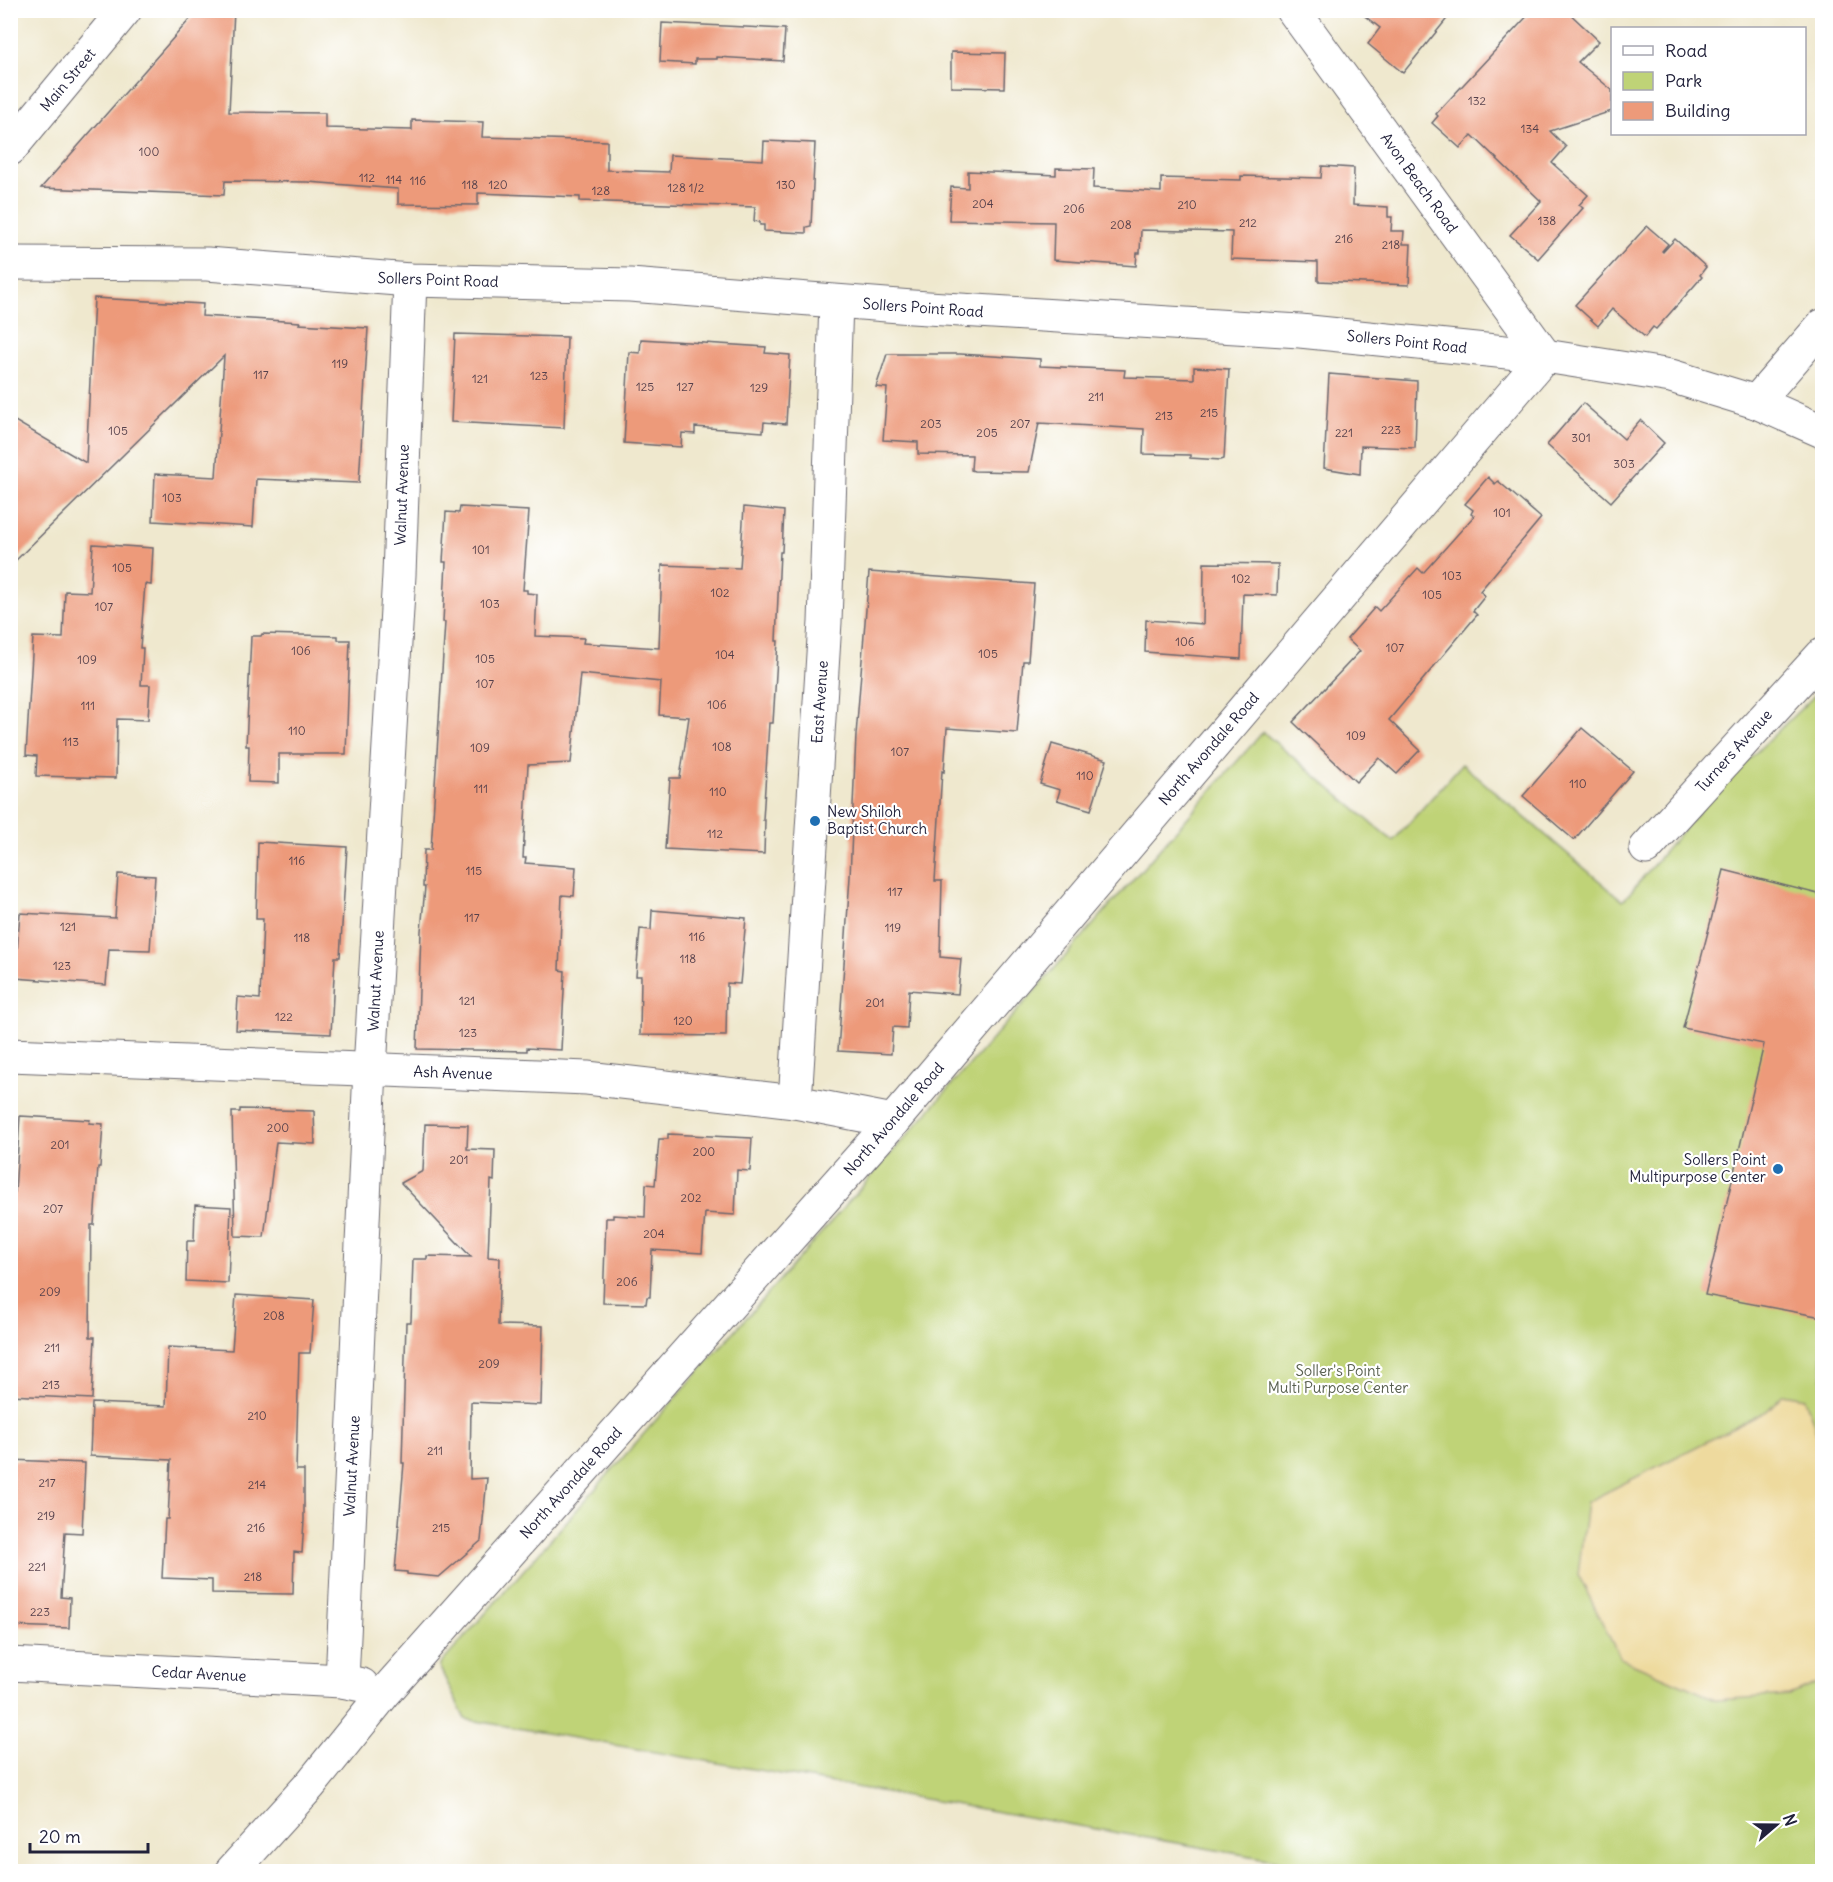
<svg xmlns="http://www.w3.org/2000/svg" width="1833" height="1882" font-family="Delius,sans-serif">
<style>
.green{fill:#bfd377;stroke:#707a59;stroke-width:1.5}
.sand{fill:#eeda9e;stroke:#887e6c;stroke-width:1.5}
.building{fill:#ed9a7a}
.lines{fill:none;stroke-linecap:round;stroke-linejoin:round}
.minor-casing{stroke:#6a676e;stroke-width:35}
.minor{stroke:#fff;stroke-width:33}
.poi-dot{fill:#1f6fb2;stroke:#fff;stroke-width:2}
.labels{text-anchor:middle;stroke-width:4.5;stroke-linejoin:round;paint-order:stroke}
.number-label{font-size:12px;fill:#55404b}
.street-label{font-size:15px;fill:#22223b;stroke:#fff}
.poi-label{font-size:15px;fill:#22223b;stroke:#fff;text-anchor:start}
.park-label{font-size:15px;fill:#596050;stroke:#fff}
</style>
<rect width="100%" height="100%" fill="#fff"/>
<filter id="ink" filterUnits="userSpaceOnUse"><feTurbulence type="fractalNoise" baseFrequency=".0167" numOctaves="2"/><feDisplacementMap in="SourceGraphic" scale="12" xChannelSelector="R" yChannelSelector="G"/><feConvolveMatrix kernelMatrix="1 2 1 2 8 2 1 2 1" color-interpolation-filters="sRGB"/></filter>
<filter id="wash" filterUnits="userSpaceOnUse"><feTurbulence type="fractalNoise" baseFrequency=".008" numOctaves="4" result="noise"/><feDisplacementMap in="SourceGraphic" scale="24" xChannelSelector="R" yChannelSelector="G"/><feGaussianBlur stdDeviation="1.35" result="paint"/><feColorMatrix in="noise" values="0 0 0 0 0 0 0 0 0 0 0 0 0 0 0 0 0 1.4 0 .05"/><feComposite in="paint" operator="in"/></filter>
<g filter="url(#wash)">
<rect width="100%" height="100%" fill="#efe8ce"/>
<polygon class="green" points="1816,694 1822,699 1822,1871 1337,1871 465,1719 439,1666 1263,732 1393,841 1462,764 1623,901 1713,794"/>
<polygon class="sand" points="1783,1394 1805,1398 1822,1449 1822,1681 1789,1695 1717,1700 1620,1658 1578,1574 1587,1502 1767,1411"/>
<g id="blocks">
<g class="building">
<polygon points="198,10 234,10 229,112 325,113 325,128 412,130 412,120 483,122 482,137 607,141 607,170 669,172 670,155 763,160 764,141 815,143 811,226 806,227 806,233 764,231 764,225 760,225 760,222 754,221 755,207 580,201 580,197 478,193 478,205 398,204 398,189 308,182 225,181 224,195 41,188"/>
<polygon points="1357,10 1454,10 1403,73 1368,44 1380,28"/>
<polygon points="1533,10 1566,10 1599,41 1578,62 1612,90 1612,111 1550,131 1566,147 1552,163 1588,195 1579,205 1583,208 1538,259 1510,235 1541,201 1472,135 1460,148 1432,123 1438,116 1436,114"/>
<polygon points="662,23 785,29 783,61 717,57 717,59 695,59 695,64 660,62"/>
<polygon points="951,52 1005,53 1004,88 951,87"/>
<polygon points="1322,166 1354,168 1353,205 1388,207 1388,217 1392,217 1391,231 1404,231 1403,244 1411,244 1409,285 1318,281 1318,262 1231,259 1232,232 1141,230 1140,253 1137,253 1136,266 1053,260 1054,222 949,220 951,187 968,188 968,171 1056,175 1056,168 1094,169 1093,188 1161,192 1161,178 1241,180 1241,176 1321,178"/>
<polygon points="1647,226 1668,244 1662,251 1663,252 1675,239 1706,267 1700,275 1702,277 1656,329 1653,327 1645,337 1612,309 1598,326 1575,305"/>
<polygon points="94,298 203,304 202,316 300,322 299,324 368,328 359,483 256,479 253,527 153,521 155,474 216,477 224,356 10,566 10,418 86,463"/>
<polygon points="455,334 567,337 564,428 451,422"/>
<polygon points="641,339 766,347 765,353 790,355 786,424 764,422 763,432 695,427 695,434 682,433 681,447 624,443 629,352 640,353"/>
<polygon points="887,354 960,354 1040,359 1040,366 1125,370 1124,377 1194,379 1194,367 1229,369 1224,459 1221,460 1190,458 1190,455 1143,454 1144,429 1039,423 1029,472 974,471 971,470 972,455 918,454 918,442 883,440 887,388 876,387"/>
<polygon points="1329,374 1417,381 1415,448 1361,446 1360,474 1324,468"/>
<polygon points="1583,403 1624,439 1640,420 1664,443 1611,502 1547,445"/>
<polygon points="1488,477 1495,484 1498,481 1541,518 1480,591 1485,596 1473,611 1477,615 1389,720 1420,750 1397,774 1379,758 1356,782 1293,722 1360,651 1347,639 1375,607 1379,611 1418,568 1423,573 1474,516 1471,514 1473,510 1465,504"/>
<polygon points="460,507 529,511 523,590 527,590 527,593 537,594 535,636 584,638 583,643 659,648 662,565 740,568 744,507 784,511 782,552 780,552 776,641 778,641 773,723 769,723 763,820 765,820 764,854 665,849 670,778 680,778 689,717 659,715 661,682 580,674 571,763 528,765 523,858 526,858 525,863 576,867 574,896 562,895 559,970 565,971 561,1050 527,1048 527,1051 417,1049 421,931 425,887 423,887 424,850 431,850 445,622 443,622 446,562 443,562 446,512 459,513"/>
<polygon points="93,544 153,548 151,585 145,584 140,648 143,648 141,685 150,685 148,720 117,719 116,778 36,776 37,756 26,755 33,637 63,638 65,591 90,592"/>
<polygon points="1204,563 1278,564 1277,595 1243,594 1241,659 1145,652 1146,620 1203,624"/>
<polygon points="869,572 1034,584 1028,661 1023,661 1017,733 947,728 944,772 942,771 935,881 942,881 940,957 961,959 958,994 909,990 907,1028 893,1027 891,1054 838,1051 850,877 856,735"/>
<polygon points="262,634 338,636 338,640 350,640 346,754 279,754 279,783 248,782 249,746 246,746 251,636 261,636"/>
<polygon points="1582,728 1633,771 1574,840 1523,796"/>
<polygon points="1052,744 1107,760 1091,810 1057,800 1060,790 1040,784"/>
<polygon points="258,842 347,847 340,957 335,957 331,1034 236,1030 238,997 260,999 263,919 256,919"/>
<polygon points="1724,870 1822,895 1822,1317 1705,1295 1764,1044 1683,1028"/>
<polygon points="118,874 155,876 150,950 109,949 106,985 15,978 20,913 115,918"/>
<polygon points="652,910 746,918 740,984 727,983 726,1036 640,1035 641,976 636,976 640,929 651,930"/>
<polygon points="240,1109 314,1111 315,1144 276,1142 264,1237 235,1236 232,1112 240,1112"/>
<polygon points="20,1116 90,1120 89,1123 103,1124 100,1167 98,1167 94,1225 91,1225 90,1337 95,1337 92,1399 10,1395 10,1192 15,1192"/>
<polygon points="425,1124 468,1125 467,1149 495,1150 494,1181 491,1180 488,1257 500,1258 498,1325 543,1326 541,1405 471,1402 470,1479 487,1478 481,1541 439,1577 407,1574 407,1572 395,1571 404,1463 402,1463 406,1322 411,1322 413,1259 427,1259 427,1256 471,1257 401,1183 423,1171"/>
<polygon points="668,1134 752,1138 750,1171 737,1170 735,1215 705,1213 702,1253 652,1250 650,1297 647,1297 646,1304 603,1303 606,1218 613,1218 613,1215 645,1217 646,1184 655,1185 659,1139 668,1139"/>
<polygon points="195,1205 231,1207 228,1283 186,1281 187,1241 194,1241"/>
<polygon points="236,1295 314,1300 310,1353 299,1353 296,1470 304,1470 304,1520 302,1553 294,1552 293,1594 212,1593 212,1580 162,1578 165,1519 168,1519 171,1460 90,1456 92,1403 166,1406 168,1347 232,1350"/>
<polygon points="10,1460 85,1463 82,1533 65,1532 61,1597 70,1598 69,1628 10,1626"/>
</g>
</g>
</g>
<g filter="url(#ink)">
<use href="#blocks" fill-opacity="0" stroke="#6a676e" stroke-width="1.5"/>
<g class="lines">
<g class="minor-casing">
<g id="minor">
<polyline points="1293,10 1545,356"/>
<polyline points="10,149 125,10"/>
<polyline points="10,263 207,264 410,280 630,285 912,307 1300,331 1545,356 1671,376 1756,402 1822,431"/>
<polyline points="1756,402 1822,326"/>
<polyline points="1646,848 1822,655"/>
<polyline points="10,1055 587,1078 795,1102 893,1121"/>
<polyline points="795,1102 825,622 836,302"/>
<polyline points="10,1664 342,1681 362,1685"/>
<polyline points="342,1681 370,1069 399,575 410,280"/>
<polyline points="231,1872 310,1785 386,1691 893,1121 1545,356"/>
</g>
</g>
<use href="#minor" class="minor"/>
</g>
</g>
<g class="poi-dot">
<circle cx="815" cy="821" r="6"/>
<circle cx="1778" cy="1169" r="6"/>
</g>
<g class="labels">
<g class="number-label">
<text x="1477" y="105">132</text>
<text x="1530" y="133">134</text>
<text x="149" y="156">100</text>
<text x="367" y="182">112</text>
<text x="394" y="184">114</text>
<text x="418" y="185">116</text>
<text x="470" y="189">118</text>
<text x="498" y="189">120</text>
<text x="786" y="189">130</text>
<text x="686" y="192">128 1/2</text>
<text x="601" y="195">128</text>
<text x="983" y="208">204</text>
<text x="1187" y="209">210</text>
<text x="1074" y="213">206</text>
<text x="1547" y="225">138</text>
<text x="1248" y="227">212</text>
<text x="1121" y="229">208</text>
<text x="1344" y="243">216</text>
<text x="1391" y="249">218</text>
<text x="340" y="368">119</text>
<text x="261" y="379">117</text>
<text x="539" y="380">123</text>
<text x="480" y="383">121</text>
<text x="645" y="391">125</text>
<text x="685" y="391">127</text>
<text x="759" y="392">129</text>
<text x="1096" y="401">211</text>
<text x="1209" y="417">215</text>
<text x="1164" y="420">213</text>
<text x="931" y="428">203</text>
<text x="1020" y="428">207</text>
<text x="1391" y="434">223</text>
<text x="118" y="435">105</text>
<text x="987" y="437">205</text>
<text x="1344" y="437">221</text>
<text x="1581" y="442">301</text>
<text x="1624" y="468">303</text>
<text x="172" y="502">103</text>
<text x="1502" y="517">101</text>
<text x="481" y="554">101</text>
<text x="122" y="572">105</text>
<text x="1452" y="580">103</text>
<text x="1241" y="583">102</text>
<text x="720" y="597">102</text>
<text x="1432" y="599">105</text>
<text x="490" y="608">103</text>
<text x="104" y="611">107</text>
<text x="1185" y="646">106</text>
<text x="1395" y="652">107</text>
<text x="301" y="655">106</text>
<text x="988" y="658">105</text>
<text x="725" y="659">104</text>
<text x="485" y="663">105</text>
<text x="87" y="664">109</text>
<text x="485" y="688">107</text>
<text x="717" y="709">106</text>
<text x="88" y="710">111</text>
<text x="297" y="735">110</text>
<text x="1356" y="740">109</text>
<text x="71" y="746">113</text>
<text x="722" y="751">108</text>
<text x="480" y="752">109</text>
<text x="900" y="756">107</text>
<text x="1085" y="780">110</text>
<text x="1578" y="788">110</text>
<text x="481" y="793">111</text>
<text x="718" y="796">110</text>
<text x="715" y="838">112</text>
<text x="297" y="865">116</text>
<text x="474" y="875">115</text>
<text x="895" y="896">117</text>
<text x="472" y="922">117</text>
<text x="68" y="931">121</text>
<text x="893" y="932">119</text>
<text x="697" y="941">116</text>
<text x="302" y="942">118</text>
<text x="688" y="963">118</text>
<text x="62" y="970">123</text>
<text x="467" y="1005">121</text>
<text x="875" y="1007">201</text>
<text x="284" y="1021">122</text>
<text x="683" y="1025">120</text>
<text x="468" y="1037">123</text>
<text x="278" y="1132">200</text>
<text x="60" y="1149">201</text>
<text x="704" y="1156">200</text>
<text x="459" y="1164">201</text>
<text x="691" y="1202">202</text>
<text x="53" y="1213">207</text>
<text x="654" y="1238">204</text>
<text x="627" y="1286">206</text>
<text x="50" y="1296">209</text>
<text x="274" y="1320">208</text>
<text x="52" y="1352">211</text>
<text x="489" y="1368">209</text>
<text x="51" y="1389">213</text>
<text x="257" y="1420">210</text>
<text x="435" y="1455">211</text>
<text x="47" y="1487">217</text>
<text x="257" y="1489">214</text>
<text x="46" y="1520">219</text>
<text x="256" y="1532">216</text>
<text x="441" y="1532">215</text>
<text x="37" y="1571">221</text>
<text x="253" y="1581">218</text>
<text x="40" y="1616">223</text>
</g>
<g class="street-label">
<text transform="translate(68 80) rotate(-50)" y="5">Main Street</text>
<text transform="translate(1419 183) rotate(54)" y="5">Avon Beach Road</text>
<text transform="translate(438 280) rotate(2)" y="5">Sollers Point Road</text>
<text transform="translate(923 308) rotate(4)" y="5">Sollers Point Road</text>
<text transform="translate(1407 342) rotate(6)" y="5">Sollers Point Road</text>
<text transform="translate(402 495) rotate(-88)" y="5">Walnut Avenue</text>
<text transform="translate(820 702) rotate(-86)" y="5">East Avenue</text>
<text transform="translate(1209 749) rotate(-49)" y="5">North Avondale Road</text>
<text transform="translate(1734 751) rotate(-48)" y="5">Turners Avenue</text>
<text transform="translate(376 981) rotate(-87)" y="5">Walnut Avenue</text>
<text transform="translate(453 1073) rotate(2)" y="5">Ash Avenue</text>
<text transform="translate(894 1119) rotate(-49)" y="5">North Avondale Road</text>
<text transform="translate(352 1466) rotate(-87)" y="5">Walnut Avenue</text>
<text transform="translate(571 1483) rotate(-48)" y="5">North Avondale Road</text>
<text transform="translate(199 1674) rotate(3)" y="5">Cedar Avenue</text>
</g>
<g class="poi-label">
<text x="827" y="817">New Shiloh<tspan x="827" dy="17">Baptist Church</tspan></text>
<text x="1766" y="1165" text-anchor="end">Sollers Point<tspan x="1766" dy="17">Multipurpose Center</tspan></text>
</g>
<g class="park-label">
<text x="1338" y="1376">Soller's Point<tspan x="1338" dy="17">Multi Purpose Center</tspan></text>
</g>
</g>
<rect width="1833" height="1882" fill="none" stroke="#fff" stroke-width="36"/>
<rect x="1611" y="27" width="195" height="108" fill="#ffffff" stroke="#a7a7b1" stroke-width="1.5"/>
<rect x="1623" y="46" width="30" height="9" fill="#ffffff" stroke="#a7a7b1" stroke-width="1.5"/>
<text x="1665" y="57" font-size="18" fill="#22223b">Road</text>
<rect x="1623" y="72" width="30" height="18" fill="#bfd377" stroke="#a7a7b1" stroke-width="1.5"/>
<text x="1665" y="87" font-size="18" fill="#22223b">Park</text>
<rect x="1623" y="102" width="30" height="18" fill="#ed9a7a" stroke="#a7a7b1" stroke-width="1.5"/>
<text x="1665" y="117" font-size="18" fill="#22223b">Building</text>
<g transform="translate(1776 1825) rotate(70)" stroke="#ffffff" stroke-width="4.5" paint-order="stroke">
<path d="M0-4.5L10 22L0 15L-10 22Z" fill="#22223b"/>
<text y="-9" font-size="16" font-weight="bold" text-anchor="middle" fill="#22223b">N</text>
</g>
<path d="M30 1843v9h118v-9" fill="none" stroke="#22223b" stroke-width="3"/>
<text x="39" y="1843" font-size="18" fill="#22223b" stroke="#ffffff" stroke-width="4.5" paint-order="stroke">20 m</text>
</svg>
